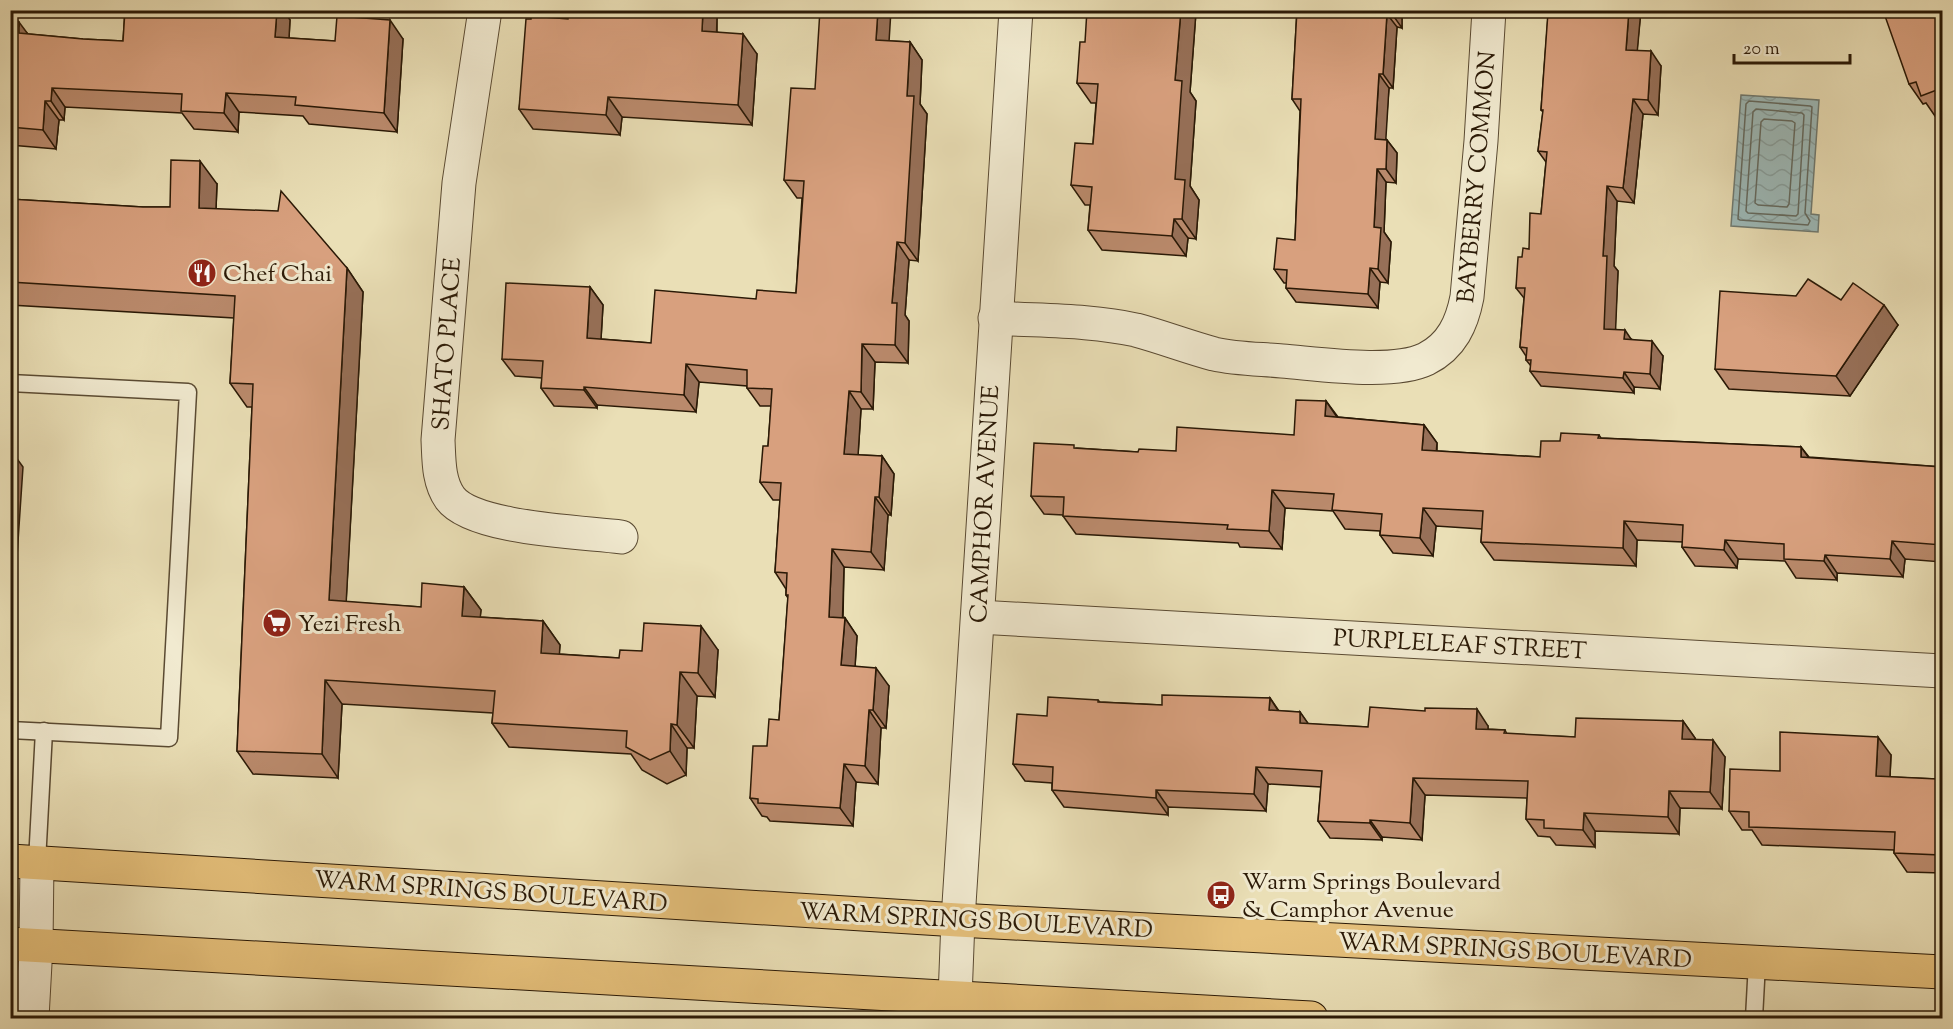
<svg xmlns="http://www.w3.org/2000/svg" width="1953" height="1029" font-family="'Sorts Mill Goudy',serif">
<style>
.water{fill:url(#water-waves);stroke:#6f7a71;stroke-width:1.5}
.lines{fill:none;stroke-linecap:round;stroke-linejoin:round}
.shore{stroke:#646a60;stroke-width:1.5}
.service-casing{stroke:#5a4a32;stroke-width:19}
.minor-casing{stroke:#5a4a32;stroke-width:35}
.primary-casing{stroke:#2a1906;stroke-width:35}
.service{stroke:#f1ead0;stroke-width:16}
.minor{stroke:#f1ead0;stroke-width:33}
.primary{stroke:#e5c07b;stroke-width:33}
.wall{fill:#ba8a6c;stroke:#2a1906;stroke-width:1.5}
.shaded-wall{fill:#977058;stroke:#2a1906;stroke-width:1.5}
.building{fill:#d8a07e;stroke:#2a1906;stroke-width:1.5}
.labels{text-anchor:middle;stroke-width:6;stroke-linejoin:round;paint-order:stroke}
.street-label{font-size:24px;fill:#2a1906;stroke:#f1ead0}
.poi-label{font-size:24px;fill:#2a1906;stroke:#f1ead0;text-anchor:start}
</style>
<defs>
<pattern id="water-waves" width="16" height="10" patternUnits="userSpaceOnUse" patternTransform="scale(1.5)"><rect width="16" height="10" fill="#9dbab9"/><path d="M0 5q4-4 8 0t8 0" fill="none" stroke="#879f9e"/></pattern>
</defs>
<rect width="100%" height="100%" fill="#eadfb6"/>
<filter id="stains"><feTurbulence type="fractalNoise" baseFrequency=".00333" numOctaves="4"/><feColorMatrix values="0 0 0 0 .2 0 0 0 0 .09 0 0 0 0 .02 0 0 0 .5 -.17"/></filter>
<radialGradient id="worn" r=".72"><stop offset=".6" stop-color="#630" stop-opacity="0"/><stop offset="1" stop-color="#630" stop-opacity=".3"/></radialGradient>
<polygon class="water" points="1741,95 1819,100 1811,214 1819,215 1818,232 1731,226"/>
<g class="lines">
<g class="shore">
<polygon points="1749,101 1810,106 1812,107 1805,213 1810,221 1808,225 1740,220 1738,219 1746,104"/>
<polygon points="1756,109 1802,113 1804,115 1798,214 1796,216 1748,213 1746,211 1753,112"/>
<polygon points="1764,119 1792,121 1795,123 1789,204 1787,207 1758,205 1755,203 1761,122"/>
</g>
<g class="service-casing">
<g id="service">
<polyline points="10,383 188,392 169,738 10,730"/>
<polyline points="37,862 44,731"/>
<polyline points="1754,1018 1757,963"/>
</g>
</g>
<g class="minor-casing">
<g id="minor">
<path d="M 485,10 L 459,183 L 438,440 C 439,459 438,481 450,498 C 473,529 583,532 621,537"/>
<path d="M 995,318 C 1041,321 1091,320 1136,330 C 1162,337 1188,347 1214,354 C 1236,359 1260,359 1282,361 C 1320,364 1393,375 1426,359 C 1452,346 1462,323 1467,297 L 1481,141 L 1489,10"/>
<polyline points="978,617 1942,671"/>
<polyline points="955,998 958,920 1016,10"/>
<polyline points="32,1018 36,945 37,862"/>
</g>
</g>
<g class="primary-casing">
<g id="primary">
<polyline points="10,861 958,920 1942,972"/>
<polyline points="10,944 1311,1018"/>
</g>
</g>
<use href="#service" class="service"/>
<use href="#minor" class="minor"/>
<use href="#primary" class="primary"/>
</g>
<g class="wall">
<polygon points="125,10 284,10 290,20 289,38 335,41 403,39 397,132 309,124 303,116 239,112 238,132 194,129 182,113 65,107 64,120 59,120 56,149 10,145 10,12 17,22 28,34 83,39 123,41"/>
<polygon points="1297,10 1409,10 1408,16 1402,16 1402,28 1397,27 1393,88 1389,88 1385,139 1387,140 1397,153 1396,183 1386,182 1384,232 1391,242 1388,283 1380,282 1378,308 1296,302 1286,288 1287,283 1284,283 1274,269 1295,240 1300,111 1292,99"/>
<polygon points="1543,10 1641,10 1637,50 1661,66 1658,115 1643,114 1634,203 1617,201 1614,266 1618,271 1615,329 1631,339 1663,356 1660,389 1634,387 1634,393 1541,386 1530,371 1531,366 1526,360 1526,356 1520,347 1524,298 1516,288 1522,257 1529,249 1541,214 1546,162 1538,151 1543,112 1541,110 1548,17"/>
<polygon points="1942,10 1942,113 1935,116 1926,103 1923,104 1909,84 1896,12"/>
<polygon points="1196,12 1190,92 1196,101 1190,186 1199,200 1196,239 1188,238 1186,256 1102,250 1088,230 1090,205 1085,205 1071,185 1093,144 1096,103 1091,103 1077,83 1085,42"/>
<polygon points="717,17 717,32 757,54 752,125 622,117 620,135 533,129 519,109 531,19"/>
<polygon points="889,41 910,42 922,60 920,104 927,114 918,261 909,260 905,315 909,321 908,363 875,362 873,409 861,409 858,455 882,456 894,474 891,515 888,515 884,570 844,567 843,618 845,618 857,636 855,666 889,686 886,728 881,728 878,784 856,782 853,826 770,821 767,817 762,816 750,798 767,746 779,720 788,598 786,595 786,589 775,572 780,500 773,500 760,482 768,446 771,406 760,406 747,388 747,386 699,382 696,412 597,405 597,408 554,406 541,388 542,378 515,376 502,359 590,287 603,305 601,339 651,343 756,299 796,293 802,198 797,198 784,180 815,89"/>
<polygon points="217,184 216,209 347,268 363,292 346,602 421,607 464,587 481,610 480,617 543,621 560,645 559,654 619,658 642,651 718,650 715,697 697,696 694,748 687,748 686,775 667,784 642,770 631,754 509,747 492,723 493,713 342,704 338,778 253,774 237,751 252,407 247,407 230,383 234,318 10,305 10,199 143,207 170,207"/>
<polygon points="1796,296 1841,300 1898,325 1850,396 1729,389 1715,369"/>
<polygon points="1326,401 1338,417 1424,425 1437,443 1437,451 1540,457 1560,441 1599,435 1601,438 1801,447 1809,457 1942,467 1942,562 1905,559 1903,577 1837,573 1837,580 1796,578 1785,561 1738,559 1737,568 1695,566 1682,547 1683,542 1637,540 1636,566 1494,560 1481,542 1482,529 1436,526 1433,556 1393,553 1380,535 1380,531 1345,529 1333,511 1285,508 1282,549 1240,547 1238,543 1076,534 1063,516 1063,515 1044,514 1031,496 1076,448 1138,452 1176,451 1294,435"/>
<polygon points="1270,698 1279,711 1300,712 1308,724 1368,727 1488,726 1488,729 1505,730 1507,734 1575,737 1683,721 1695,738 1695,739 1725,757 1722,809 1680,808 1679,834 1595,831 1595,847 1556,845 1550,837 1538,836 1526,819 1527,798 1425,795 1422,840 1382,837 1382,840 1330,838 1318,821 1321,787 1268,784 1266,811 1168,807 1168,815 1064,807 1052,790 1052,783 1025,781 1013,764 1047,716 1098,700 1100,702 1162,705"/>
<polygon points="1891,755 1890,777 1937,779 1942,758 1942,873 1907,872 1894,853 1894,850 1762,845 1752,830 1742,830 1729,811 1780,771"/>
</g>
<g class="shaded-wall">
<polygon points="277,10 284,10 290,20 288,56 275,37"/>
<polygon points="703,10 713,10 717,17 716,51 702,31"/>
<polygon points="878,10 891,10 888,58 876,40"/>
<polygon points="1181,10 1195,10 1196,12 1190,92 1196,101 1190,186 1199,200 1196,239 1182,219 1175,179 1175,80"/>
<polygon points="1392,10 1398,10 1402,16 1402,28 1392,14"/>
<polygon points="1404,10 1409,10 1408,16"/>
<polygon points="1629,10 1641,10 1636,65 1626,50"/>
<polygon points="10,12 19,25 19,22 33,41 32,52 10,25"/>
<polygon points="1387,14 1397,27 1393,88 1383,74"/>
<polygon points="390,20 403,39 397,132 384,113"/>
<polygon points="743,34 757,54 752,125 738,105"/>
<polygon points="910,42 922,60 920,104 927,114 918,261 905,243 907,96"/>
<polygon points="1651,51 1661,66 1658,115 1648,100"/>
<polygon points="1379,74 1389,88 1385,153 1375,139"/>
<polygon points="52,88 65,107 64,120 51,101"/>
<polygon points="226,93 239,112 238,132 224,113"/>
<polygon points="608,97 622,117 620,135 606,115"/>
<polygon points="1633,99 1643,114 1634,203 1623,188"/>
<polygon points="45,101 59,120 56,149 43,130"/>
<polygon points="1387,140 1397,153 1396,183 1386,169"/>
<polygon points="200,161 217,184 215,232 199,208"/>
<polygon points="1377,169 1386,182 1384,232 1391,242 1388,283 1378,269 1374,227"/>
<polygon points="1607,186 1617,201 1614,266 1618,271 1615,344 1604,329 1603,256"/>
<polygon points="1174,219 1188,238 1186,256 1172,236"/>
<polygon points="897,242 909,260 905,315 909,321 908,363 895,345 892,303"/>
<polygon points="347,268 363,292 345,624 329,600"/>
<polygon points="1370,268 1380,282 1378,308 1368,294"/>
<polygon points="590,287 603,305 600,356 587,338"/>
<polygon points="1884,305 1898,325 1850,396 1836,376"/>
<polygon points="1625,330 1635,345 1624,339"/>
<polygon points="1652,341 1663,356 1660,389 1650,374"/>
<polygon points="862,344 875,362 873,409 861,392"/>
<polygon points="686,364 699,382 696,412 684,395"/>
<polygon points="1624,372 1634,387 1634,393 1623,378"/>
<polygon points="584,387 597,405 597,408 584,390"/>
<polygon points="849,391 861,409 857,472 844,454"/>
<polygon points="1326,401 1339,420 1325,416"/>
<polygon points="1424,425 1437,443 1435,468 1422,450"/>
<polygon points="1801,447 1814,465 1801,457"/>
<polygon points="10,449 23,467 10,660"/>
<polygon points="882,456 894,474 891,515 879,497"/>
<polygon points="1272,490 1285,508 1282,549 1269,531"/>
<polygon points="875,497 888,515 884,570 871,552"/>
<polygon points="1423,508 1436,526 1433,556 1420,538"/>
<polygon points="1624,521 1637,540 1636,566 1623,548"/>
<polygon points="1725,540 1738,559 1737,568 1724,550"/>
<polygon points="1892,541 1905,559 1903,577 1890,559"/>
<polygon points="832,549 844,567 842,635 829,617"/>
<polygon points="1825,555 1837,573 1837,580 1824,561"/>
<polygon points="464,587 481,610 478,640 462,616"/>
<polygon points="845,618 857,636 854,683 841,665"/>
<polygon points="543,621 560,645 558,677 541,653"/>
<polygon points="701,626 718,650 715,697 698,673"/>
<polygon points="876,668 889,686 886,728 873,710"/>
<polygon points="680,672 697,696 694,748 677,725"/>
<polygon points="325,680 342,704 338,778 322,754"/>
<polygon points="1270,698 1281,715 1269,710"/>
<polygon points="1477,709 1488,726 1488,746 1476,729"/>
<polygon points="869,710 881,728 878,784 865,766"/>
<polygon points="1300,712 1312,729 1300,723"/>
<polygon points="1683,721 1695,738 1694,756 1682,739"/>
<polygon points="671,724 687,748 686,775 670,751"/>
<polygon points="1878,737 1891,755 1889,795 1876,776"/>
<polygon points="1713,740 1725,757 1722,809 1710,792"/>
<polygon points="844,764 856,782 853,826 840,808"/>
<polygon points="1256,767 1268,784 1266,811 1254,794"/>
<polygon points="1413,778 1425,795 1422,840 1410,823"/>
<polygon points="1156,790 1168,807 1168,815 1156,798"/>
<polygon points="1669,791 1680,808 1679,834 1668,817"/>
<polygon points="1584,813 1595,831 1595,847 1583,830"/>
<polygon points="1370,820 1382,837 1382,840 1370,823"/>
</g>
<g class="building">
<polygon points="125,10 277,10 275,37 335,41 337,16 390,20 384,113 295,105 296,97 226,93 224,113 181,111 182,94 52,88 51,101 45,101 43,130 10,127 10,21 19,22 19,33 83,39 123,41"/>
<polygon points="569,10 703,10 702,31 743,34 738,105 608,97 606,115 519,109 526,19 531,19 531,16 568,19"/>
<polygon points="820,10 878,10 876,40 910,42 907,96 914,96 905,243 897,242 892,303 897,303 895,345 862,344 861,392 849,391 844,454 882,456 879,497 875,497 871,552 832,549 829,617 845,618 841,665 876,668 873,710 869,710 865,766 844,764 840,808 758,803 758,799 750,798 753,746 767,746 769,719 779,720 788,595 786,595 787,573 775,572 781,483 760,482 763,446 768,446 772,389 747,388 747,370 686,364 684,395 584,387 584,390 541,388 543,361 502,359 506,283 590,287 587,338 651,343 655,290 756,299 757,290 796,293 804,181 784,180 791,88 815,89"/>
<polygon points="1087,10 1181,10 1175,80 1182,81 1175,179 1185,180 1182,219 1174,219 1172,236 1088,230 1092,187 1071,185 1075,143 1093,144 1098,84 1077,83 1080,42 1085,42"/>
<polygon points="1297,10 1392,10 1392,14 1387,14 1383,74 1379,74 1375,139 1387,140 1386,169 1377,169 1374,227 1381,228 1378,269 1370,268 1368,294 1286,288 1287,270 1274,269 1277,238 1295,240 1301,99 1292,99"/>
<polygon points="1543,10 1629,10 1626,50 1651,51 1648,100 1633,99 1623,188 1607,186 1603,256 1607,256 1604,329 1625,330 1624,339 1652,341 1650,374 1624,372 1623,378 1530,371 1531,360 1526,360 1527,348 1520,347 1525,288 1516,288 1518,257 1522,257 1523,248 1529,249 1530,213 1541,214 1547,152 1538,151 1543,110 1541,110 1548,12 1543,11"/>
<polygon points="1895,10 1942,10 1942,88 1921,96 1916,82 1909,84 1885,16 1896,12"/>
<polygon points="171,160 200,161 199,208 278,211 281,191 347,268 329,600 421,607 422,583 464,587 462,616 543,621 541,653 619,658 620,650 642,651 644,623 701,626 698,673 680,672 677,725 671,724 670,751 650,760 626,747 627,731 492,723 495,691 325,680 322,754 237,751 253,384 230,383 235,296 10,282 10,199 143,207 170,207"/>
<polygon points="1808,279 1841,300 1853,283 1884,305 1836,376 1715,369 1720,291 1796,296"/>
<polygon points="1296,400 1326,401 1325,416 1424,425 1422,450 1540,457 1541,441 1560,441 1561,433 1599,435 1598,438 1801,447 1801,457 1942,467 1942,545 1892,541 1890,559 1825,555 1824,561 1784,559 1784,544 1725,540 1724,550 1682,547 1683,525 1624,521 1623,548 1481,542 1483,511 1423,508 1420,538 1380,535 1382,514 1332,510 1334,494 1272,490 1269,531 1227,529 1228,525 1063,516 1064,497 1031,496 1034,443 1074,445 1074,448 1138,452 1139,449 1176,451 1177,427 1294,435"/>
<polygon points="1162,695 1270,698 1269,710 1300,712 1300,723 1368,727 1370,707 1425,711 1425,708 1477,709 1476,729 1505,730 1504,733 1575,737 1576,718 1683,721 1682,739 1713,740 1710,792 1669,791 1668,817 1584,813 1583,830 1544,828 1544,820 1526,819 1528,781 1413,778 1410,823 1370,820 1370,823 1318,821 1322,771 1256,767 1254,794 1156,790 1156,798 1052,790 1053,767 1013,764 1017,714 1047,716 1048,697 1098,700 1098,702 1162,705"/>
<polygon points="1780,732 1878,737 1876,776 1937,779 1937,758 1942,758 1942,858 1939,858 1940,855 1894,853 1895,832 1749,827 1749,812 1729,811 1730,769 1780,771"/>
</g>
<defs>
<g id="restaurant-disc" transform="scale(1.5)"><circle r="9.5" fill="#8f2418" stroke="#f1ead0"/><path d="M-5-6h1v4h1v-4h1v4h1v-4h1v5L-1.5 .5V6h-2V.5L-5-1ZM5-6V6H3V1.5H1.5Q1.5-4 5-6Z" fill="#fff"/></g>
<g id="supermarket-disc" transform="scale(1.5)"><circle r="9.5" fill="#8f2418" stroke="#f1ead0"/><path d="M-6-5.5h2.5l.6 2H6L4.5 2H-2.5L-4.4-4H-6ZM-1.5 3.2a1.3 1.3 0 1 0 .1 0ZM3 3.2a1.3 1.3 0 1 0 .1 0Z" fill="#fff"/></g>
<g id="bus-disc" transform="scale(1.5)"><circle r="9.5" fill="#8f2418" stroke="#f1ead0"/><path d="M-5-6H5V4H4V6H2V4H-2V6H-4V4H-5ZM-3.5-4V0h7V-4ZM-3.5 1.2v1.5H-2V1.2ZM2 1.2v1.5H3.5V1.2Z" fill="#fff"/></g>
</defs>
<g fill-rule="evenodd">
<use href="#restaurant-disc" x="202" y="273"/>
<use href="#supermarket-disc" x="277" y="623"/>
<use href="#bus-disc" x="1221" y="895"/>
</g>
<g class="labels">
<g class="street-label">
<text transform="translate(1476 177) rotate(-85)" y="8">BAYBERRY COMMON</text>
<text transform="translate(446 344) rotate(-86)" y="8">SHATO PLACE</text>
<text transform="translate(984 504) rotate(-87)" y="8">CAMPHOR AVENUE</text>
<text transform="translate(1460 644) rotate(3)" y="8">PURPLELEAF STREET</text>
<text transform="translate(491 891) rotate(4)" y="8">WARM SPRINGS BOULEVARD</text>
<text transform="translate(976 920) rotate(3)" y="8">WARM SPRINGS BOULEVARD</text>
<text transform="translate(1515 950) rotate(3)" y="8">WARM SPRINGS BOULEVARD</text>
</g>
<g class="poi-label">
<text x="223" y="281">Chef Chai</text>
<text x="298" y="631">Yezi Fresh</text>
<text x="1242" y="889">Warm Springs Boulevard<tspan x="1242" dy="28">&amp; Camphor Avenue</tspan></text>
</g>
</g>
<rect width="1953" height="1029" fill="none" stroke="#eadfb6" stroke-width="36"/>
<rect x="12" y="12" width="1929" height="1005" fill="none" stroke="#2a1906" stroke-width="3"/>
<rect x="18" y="18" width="1917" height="993" fill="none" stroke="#2a1906" stroke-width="1.5"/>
<path d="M1734 54v9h116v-9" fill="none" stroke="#2a1906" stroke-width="3"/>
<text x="1743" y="54" font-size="18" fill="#2a1906" stroke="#f1ead0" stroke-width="4.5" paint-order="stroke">20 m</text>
<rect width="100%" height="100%" filter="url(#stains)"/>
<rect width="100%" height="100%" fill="url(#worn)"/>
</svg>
